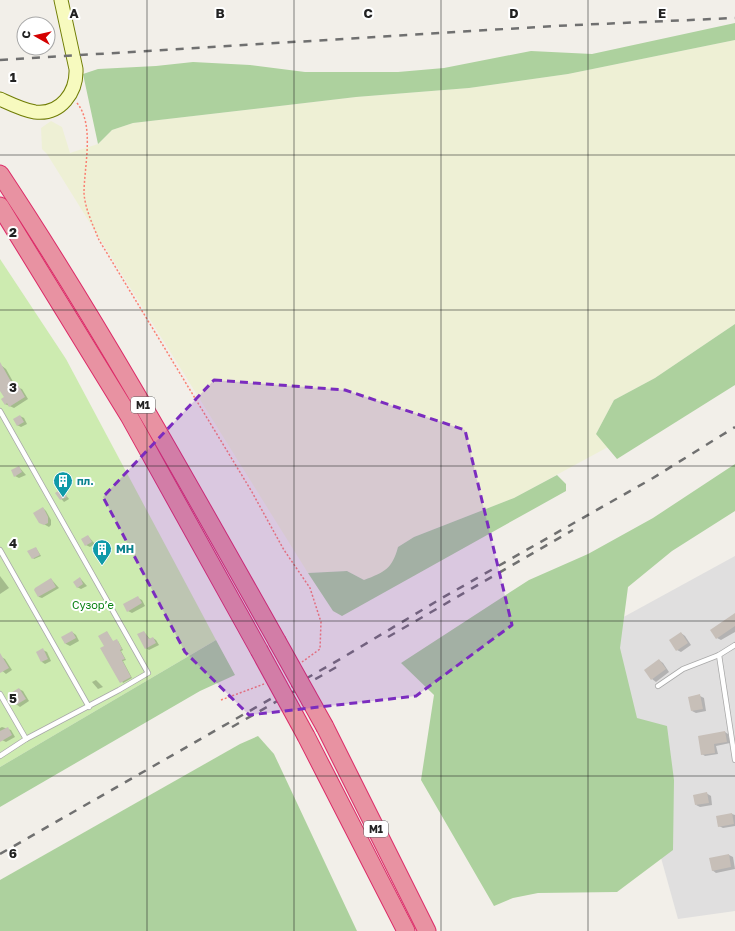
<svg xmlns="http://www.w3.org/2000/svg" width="735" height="931" font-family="'Golos Text',sans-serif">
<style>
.residential{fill:#e0dfdf}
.farmland{fill:#eef0d5}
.grass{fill:#cdebb0}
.forest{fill:#add19e}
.shadow{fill:#0003}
.building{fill:#c7bfb8}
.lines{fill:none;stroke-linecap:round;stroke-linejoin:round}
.lane-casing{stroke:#a9a9a9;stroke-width:6}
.secondary-casing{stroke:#707d05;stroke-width:15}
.highway-casing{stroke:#dc2a67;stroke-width:19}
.path{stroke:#fa8072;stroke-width:1.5;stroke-dasharray:2 2;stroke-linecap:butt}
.lane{stroke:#fff;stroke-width:4.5}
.secondary{stroke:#f7fabf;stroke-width:13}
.highway{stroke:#e892a2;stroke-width:17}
.rail{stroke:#707070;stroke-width:2.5;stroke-dasharray:8 8;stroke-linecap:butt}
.highway-bridge-casing{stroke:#dc2a67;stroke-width:19;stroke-linecap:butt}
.highway-bridge{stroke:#e892a2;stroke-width:17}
.marked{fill:#7b2cbf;fill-opacity:0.2;stroke:#7b2cbf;stroke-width:3;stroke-dasharray:8 5;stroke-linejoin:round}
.grid{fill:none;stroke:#222;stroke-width:1;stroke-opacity:0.55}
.labels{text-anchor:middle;stroke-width:4;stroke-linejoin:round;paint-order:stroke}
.shield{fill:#fff;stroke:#646464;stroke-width:1}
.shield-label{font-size:10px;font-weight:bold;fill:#222}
.culture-label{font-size:11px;font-weight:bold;fill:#0d838f;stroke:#fff;text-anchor:start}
.park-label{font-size:11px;fill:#0c8416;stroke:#fff}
.grid-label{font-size:13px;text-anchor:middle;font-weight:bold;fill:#222;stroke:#fff;stroke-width:4;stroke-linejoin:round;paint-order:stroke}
</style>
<rect width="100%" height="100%" fill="#f2efe9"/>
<polygon class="residential" points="735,556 735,911 678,919 598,631"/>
<polygon class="farmland" points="735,40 735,324 655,378 614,400 596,434 608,447 514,498 414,537 398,547 394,562 383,573 364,580 347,571 308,573 47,154 42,149 41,128 51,121 62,127 70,153 98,144 112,130 133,123 356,97 469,88 568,74"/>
<polygon class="grass" points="0,259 66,359 216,640 0,767"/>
<g class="forest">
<polygon points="735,23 735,40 568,74 469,88 356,97 133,123 112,130 98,144 83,74 98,69 156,66 193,62 250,65 305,72 398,72 444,68 531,51 592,54"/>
<polygon points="735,324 735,385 617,459 596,434 614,400 655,378"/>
<polygon points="735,464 735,511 672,551 628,587 620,648 637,718 667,726 674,780 673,850 617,892 538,893 513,898 494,906 421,780 434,695 401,663 529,580 588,554 653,518"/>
<path d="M 557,475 L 566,484 L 566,491 L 342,616 L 333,611 L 308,573 L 347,571 L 364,580 C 385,572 392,569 398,547 L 414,537 L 514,498 Z"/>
<polygon points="216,640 235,675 200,691 0,807 0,767"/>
<polygon points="258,736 274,754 357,931 0,931 0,880 240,744"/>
</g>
<g class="shadow">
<polygon points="2,366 6,369 16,387 22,389 28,399 14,408 5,404 5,398 0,389 0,367"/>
<polygon points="20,416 24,418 27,424 21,427 17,425"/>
<polygon points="19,467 26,475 19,478 15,476"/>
<polygon points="62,490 69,499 64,502 56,493"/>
<polygon points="43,508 46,511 51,520 51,525 49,527 40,522"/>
<polygon points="88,536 95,544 90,547 86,545"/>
<polygon points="36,548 41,556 34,559 33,558"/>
<polygon points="0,576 9,588 0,594"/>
<polygon points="80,578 87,586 81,589 77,587"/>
<polygon points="51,579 59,588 42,598 39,597 35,590"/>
<polygon points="138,598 142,600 145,606 132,613 128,611"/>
<polygon points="735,614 735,632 721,640 717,638"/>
<polygon points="72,632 76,635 79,641 70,646 66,644 62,638"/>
<polygon points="107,632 113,642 118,641 123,650 121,651 126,660 123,661 132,678 123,683 105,646"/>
<polygon points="144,632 150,639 153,638 156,640 159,645 149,650 146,648"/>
<polygon points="681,633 685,636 691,645 681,652 677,650"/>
<polygon points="43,650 47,652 51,661 45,664 42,662"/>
<polygon points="1,657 5,659 12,670 6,674 0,669"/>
<polygon points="659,660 663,663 669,672 656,682 652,679"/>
<polygon points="96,680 103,687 98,689 92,682"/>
<polygon points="19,689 23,691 29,701 20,707 16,704"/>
<polygon points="700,696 704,698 706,711 696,713 692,711"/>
<polygon points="2,727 11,730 15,737 6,742 2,740 0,736 0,728"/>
<polygon points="725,732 728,734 730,743 716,746 718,754 705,756 702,754"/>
<polygon points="706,793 711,796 712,805 700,807 696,805"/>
<polygon points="732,814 735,815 735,826 723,828 719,826"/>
<polygon points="729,855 733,857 735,869 716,873 712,870"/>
</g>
<g class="building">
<polygon points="0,362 14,387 18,385 25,397 9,407 7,403 5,405 1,399 4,397 0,391"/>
<polygon points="20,415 24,422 17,426 13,419"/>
<polygon points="19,466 22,472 14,477 11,470"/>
<polygon points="62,489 67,497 60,500 55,493"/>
<polygon points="43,507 48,517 48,523 44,525 39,523 33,513"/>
<polygon points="88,535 92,542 85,546 81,539"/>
<polygon points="36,547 40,555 32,559 27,551"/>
<polygon points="80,577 83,584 77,588 73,582"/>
<polygon points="51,578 56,587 38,597 34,590 35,588"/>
<polygon points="138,596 142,603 127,612 123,604"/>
<polygon points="735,613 735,626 716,639 710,630"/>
<polygon points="72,631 76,638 65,644 61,637"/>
<polygon points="107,631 113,641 117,639 122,649 120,650 125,659 122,660 131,677 120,683 100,648 104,646 98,636"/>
<polygon points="144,631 149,639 153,637 156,643 145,649 137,634"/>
<polygon points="681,632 688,643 676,651 669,640"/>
<polygon points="43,648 48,659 41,662 36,652"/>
<polygon points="0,653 9,668 0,673"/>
<polygon points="659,659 666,669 651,680 644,670"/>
<polygon points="19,688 26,699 16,705 9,694"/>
<polygon points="700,694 703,709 691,711 688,697"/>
<polygon points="8,727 12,735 0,742 0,731"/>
<polygon points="725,731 727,742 714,744 715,753 701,755 698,736"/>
<polygon points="707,792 709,803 695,805 693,795"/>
<polygon points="732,813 734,824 718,827 716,816"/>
<polygon points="729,854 731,867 712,871 709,858"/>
</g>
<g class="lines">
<g class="lane-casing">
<g id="lane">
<polyline points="0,411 148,673 119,690 26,739 0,694"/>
<polyline points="0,550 89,707"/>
<polyline points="719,655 735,760"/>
<polyline points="658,686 683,669 719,655 735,645"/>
<polyline points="0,756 26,739"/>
</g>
</g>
<g class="secondary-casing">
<path id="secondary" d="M 0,99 C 11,104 23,110 35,112 C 61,115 77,92 76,69 L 61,0"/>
</g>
<g class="highway-casing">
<g id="highway">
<path d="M 0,174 C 100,325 188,483 277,641"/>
<polyline points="0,206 129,416 259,650"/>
<polyline points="325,727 427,931"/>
<polyline points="306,736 406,931"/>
</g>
</g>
<g class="path">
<path d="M 77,103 C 95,125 84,167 84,193 C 85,209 93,225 99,240 L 252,492 L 284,550 L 310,588 L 321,622 L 320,649 L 302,662"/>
<polyline points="221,700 264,684"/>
</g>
<use href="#lane" class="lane"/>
<use href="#secondary" class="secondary"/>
<use href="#highway" class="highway"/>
<g class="rail">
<polyline points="0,60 554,26 735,18"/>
<polyline points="388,637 573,530"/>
<polyline points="232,727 340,665"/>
<polyline points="0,854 342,658 442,598 653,478 735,427"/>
</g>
<g class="highway-bridge-casing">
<g id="highway-bridge">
<polyline points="277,641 325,727"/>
<polyline points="259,650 306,736"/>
</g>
</g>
<use href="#highway-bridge" class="highway-bridge"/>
</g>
<path class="marked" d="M 214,380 L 345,390 L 465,430 L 512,625 L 416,696 L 249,715 L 185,652 L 103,497 Z"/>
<path class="grid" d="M 147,0 L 147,931M 294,0 L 294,931M 441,0 L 441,931M 588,0 L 588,931M 0,155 L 735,155M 0,310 L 735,310M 0,466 L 735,466M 0,621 L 735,621M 0,776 L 735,776"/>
<defs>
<g id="building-pin" transform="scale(1)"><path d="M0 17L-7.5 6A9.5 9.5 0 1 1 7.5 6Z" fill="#0f9aa8" stroke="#fff"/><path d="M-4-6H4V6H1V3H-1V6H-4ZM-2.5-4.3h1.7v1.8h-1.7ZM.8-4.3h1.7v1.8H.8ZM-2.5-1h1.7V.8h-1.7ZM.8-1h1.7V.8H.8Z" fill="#fff"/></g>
</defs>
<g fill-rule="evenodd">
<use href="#building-pin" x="63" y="481"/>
<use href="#building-pin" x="102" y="549"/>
</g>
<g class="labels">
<g class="shield">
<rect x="131" y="397" width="24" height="16" rx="3"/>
<rect x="364" y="821" width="24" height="16" rx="3"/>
</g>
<g class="shield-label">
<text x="143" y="409">М1</text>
<text x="376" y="833">М1</text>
</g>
<g class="culture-label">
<text x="77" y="485">пл.</text>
<text x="116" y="553">МН</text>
</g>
<g class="park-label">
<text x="93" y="609">Сузорʼе</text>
</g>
</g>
<g class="grid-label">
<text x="74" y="18">A</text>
<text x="220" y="18">B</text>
<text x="368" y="18">C</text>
<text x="514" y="18">D</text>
<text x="662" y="18">E</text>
<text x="13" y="82">1</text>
<text x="13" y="237">2</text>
<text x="13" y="392">3</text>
<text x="13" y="548">4</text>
<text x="13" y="703">5</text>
<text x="13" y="858">6</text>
</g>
<g transform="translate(36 36) rotate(278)"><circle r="19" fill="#ffffff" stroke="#a7a7a7"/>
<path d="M0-3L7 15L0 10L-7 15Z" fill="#d40000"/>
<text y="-6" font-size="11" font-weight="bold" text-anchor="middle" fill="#222222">С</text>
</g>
</svg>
